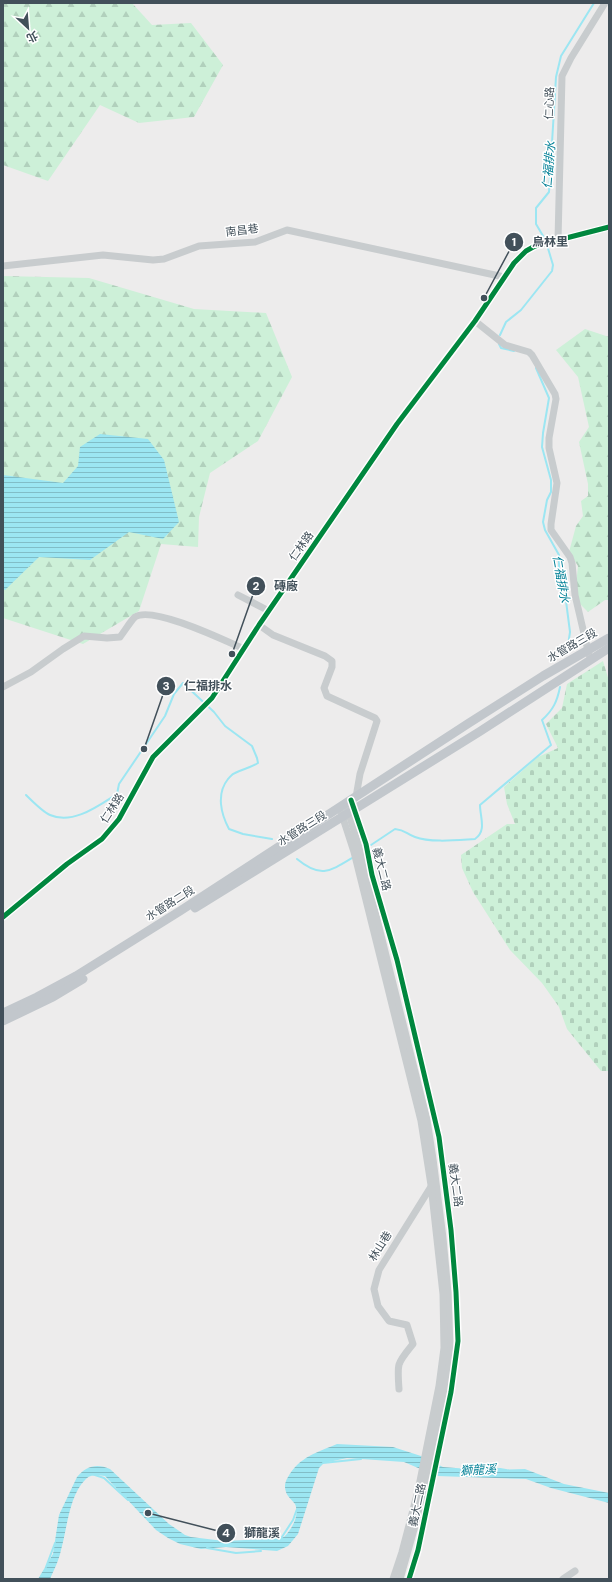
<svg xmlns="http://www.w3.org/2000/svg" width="612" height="1582" font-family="'DM Sans','Noto Sans TC',sans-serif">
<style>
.forest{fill:url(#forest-firs)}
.cemetery{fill:url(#cemetery-stones)}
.water{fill:url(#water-rules)}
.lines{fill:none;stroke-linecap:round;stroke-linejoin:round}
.stream{stroke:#9ce6f2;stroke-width:2}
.minor{stroke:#c8ccce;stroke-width:7}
.major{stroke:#c2c7cc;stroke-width:9}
.cycleway-casing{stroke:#fff;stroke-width:8}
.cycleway{stroke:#00873e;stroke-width:5}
.labels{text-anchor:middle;stroke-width:3;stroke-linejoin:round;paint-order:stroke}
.street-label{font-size:11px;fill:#42505a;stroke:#fff}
.water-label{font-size:12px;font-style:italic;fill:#038197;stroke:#fff}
.leader{fill:none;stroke:#42505a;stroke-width:1.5}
.callout-dot{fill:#42505a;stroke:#fff;stroke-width:1.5}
.mark-label{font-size:12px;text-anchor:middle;font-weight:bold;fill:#fff}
.callout-label{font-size:12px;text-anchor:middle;font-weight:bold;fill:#42505a;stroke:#fff;stroke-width:3;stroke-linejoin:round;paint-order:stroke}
</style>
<defs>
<pattern id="forest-firs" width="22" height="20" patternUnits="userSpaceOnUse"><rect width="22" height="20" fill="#cdf0d8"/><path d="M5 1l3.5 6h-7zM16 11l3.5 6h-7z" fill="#b1d0bc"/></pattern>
<pattern id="cemetery-stones" width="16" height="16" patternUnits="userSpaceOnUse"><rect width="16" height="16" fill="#cdf0d8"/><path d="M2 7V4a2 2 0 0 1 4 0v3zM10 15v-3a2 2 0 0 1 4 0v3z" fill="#b1d0bc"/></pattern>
<pattern id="water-rules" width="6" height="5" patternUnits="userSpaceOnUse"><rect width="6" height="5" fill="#9ce6f2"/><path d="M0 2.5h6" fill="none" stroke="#81bdc7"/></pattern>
</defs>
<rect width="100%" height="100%" fill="#edecec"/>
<g class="forest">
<polygon points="3,3 132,3 152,25 191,23 223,65 194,117 139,123 100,105 48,181 3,165"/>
<polygon points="3,276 89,278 194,309 266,313 292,377 258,441 210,473 199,517 198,547 161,544 139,611 83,644 3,618"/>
<polygon points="585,329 609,337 609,600 605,600 588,612 580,604 576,585 578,566 569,552 576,526 583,516 581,501 588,496 588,484 579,442 589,427 578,377 556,350"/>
</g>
<polygon class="cemetery" points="603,661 609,681 609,1071 601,1071 567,1029 559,1007 542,983 510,950 473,892 462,868 461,855 507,824 515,824 507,804 504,787 538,757 558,748 546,724 562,708 567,684"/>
<g class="water">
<polygon points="100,434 148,439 164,460 179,522 163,539 129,532 90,560 39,557 5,590 3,589 3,475 63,483 78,466 80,447"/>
<path d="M 337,1444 L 393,1447 L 421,1456 L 443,1467 L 482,1470 L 525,1469 L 564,1484 L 609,1493 L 609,1503 L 551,1488 L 526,1479 L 437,1476 L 404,1462 L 347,1458 L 324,1463 L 319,1468 L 298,1534 L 288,1546 L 277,1551 L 226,1547 L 201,1549 L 180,1544 L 168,1538 L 156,1530 L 105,1476 C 97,1475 90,1474 85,1480 C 69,1496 67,1529 61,1550 C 59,1560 54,1570 50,1579 L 38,1579 L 53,1554 L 59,1515 L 77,1477 C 86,1466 97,1463 110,1469 L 169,1524 L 185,1535 L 191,1537 L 224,1541 L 270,1539 L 284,1537 C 292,1529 300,1515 295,1504 C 292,1500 287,1496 286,1492 C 284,1486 285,1482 288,1477 C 299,1457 318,1452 337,1444 Z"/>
</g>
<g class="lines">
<g class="stream">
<polyline points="546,241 536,224 536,208 549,192 556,77 561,56 594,3"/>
<polyline points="500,335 506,322 521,310 552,271 553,265 547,245"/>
<polyline points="499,344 501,348 514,351"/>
<polyline points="536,368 549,398 543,433 542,447 551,480 551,492 547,500 543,522 545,530 559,555 559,568 566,601 570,632 567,652"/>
<path d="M 26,795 C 32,801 43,812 50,815 C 73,825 98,806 117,794 L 119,784 L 165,716 L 174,694 L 183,683 L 214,712 L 225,726 L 252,746 L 257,758 L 258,763 C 250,768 243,769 235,773 C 232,774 230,777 228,779 C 216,794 221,814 229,829 L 243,834 L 272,839"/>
<path d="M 371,845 L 395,829 C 406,830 406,834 415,837 C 431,843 458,840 475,839 C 487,831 480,817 480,805 L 551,745 L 542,720 C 553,710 557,702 560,687"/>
<path d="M 297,859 C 320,878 329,872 352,858"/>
<polyline points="323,1463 361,1459"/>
<polyline points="480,1470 500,1469 506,1470"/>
<polyline points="92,1474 104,1478 128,1500"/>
<polyline points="280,1540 293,1520 297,1509"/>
<polyline points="207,1548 236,1553 261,1551"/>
<polyline points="46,1567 55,1543"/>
</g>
<g class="minor">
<polyline points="558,240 562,76 571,58 605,3"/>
<polyline points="3,266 103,255 153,260 164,259 199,246 255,242 287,230 504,277"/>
<polyline points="475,321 505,345 529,352 532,355 555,394 556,399 549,438 549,448 557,483 551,524 551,530 570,557 572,563 575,595 589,655"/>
<polyline points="238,595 269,611"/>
<polyline points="259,625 273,635 325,656 332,661 332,667 324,688 327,696 375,718 377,721 360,774 356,797"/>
<path d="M 3,687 L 31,672 L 63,649 L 84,636 L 107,638 L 120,637 C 124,632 132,619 135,617 C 152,605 226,641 244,649"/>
<polyline points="346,804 360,851 427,1120 433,1159 443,1238 448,1293 450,1347 444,1392 424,1494 400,1579"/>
<polyline points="353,806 366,844 372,875 397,960 439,1137 451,1230 456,1292 458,1341 451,1392 418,1550 409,1579"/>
<polyline points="341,812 354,852 421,1121 431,1185 443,1294 444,1348 439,1386 418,1491 402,1552 393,1579"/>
<polyline points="3,917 67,864 102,839 119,819 153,757 212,698 259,625 397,424 475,321 514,263 526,251 535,246 609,227"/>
<path d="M 399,1389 C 397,1362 397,1364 413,1344 L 407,1325 L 389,1321 L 378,1306 L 374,1289 L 379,1270 L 432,1185"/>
<polyline points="563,1579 575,1571"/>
</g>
<g class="major">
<polyline points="195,908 479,732 609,648"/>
<polyline points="3,1013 37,997 76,976 180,911 469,723 543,676 609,638"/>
<polyline points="3,1021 53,997 83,979"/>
</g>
<g class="cycleway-casing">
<g id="cycleway">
<polyline points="351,800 366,844 372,875 397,960 439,1137 451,1230 456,1292 458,1341 451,1392 418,1550 409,1579"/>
<polyline points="3,917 67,864 102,839 119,819 153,757 212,698 259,625 397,424 475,321 514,263 526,251 535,246 609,227"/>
</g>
</g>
<use href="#cycleway" class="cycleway"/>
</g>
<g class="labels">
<g class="street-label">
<text transform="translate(549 103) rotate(-88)" y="4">仁心路</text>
<text transform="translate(242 230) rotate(-7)" y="4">南昌巷</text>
<text transform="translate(301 546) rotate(-55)" y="4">仁林路</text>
<text transform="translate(572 645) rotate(-30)" y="4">水管路三段</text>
<text transform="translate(112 808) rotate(-57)" y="4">仁林路</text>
<text transform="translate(302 828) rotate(-32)" y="4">水管路三段</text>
<text transform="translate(382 869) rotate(76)" y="4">義大二路</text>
<text transform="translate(170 903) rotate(-32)" y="4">水管路二段</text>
<text transform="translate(456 1185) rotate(82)" y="4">義大二路</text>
<text transform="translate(380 1246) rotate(-58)" y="4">林山巷</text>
<text transform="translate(417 1505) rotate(-78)" y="4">義大二路</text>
</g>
<g class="water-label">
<text transform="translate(549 165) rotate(-85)" y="4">仁福排水</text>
<text transform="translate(561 579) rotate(80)" y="4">仁福排水</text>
<text transform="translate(478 1470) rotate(-3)" y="4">獅龍溪</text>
</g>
</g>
<path class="leader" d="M484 298L514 242M232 654L256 586M144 749L166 686M148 1513L226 1533"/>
<g class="callout-dot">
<circle cx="484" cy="298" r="4"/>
<circle cx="232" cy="654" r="4"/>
<circle cx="144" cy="749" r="4"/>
<circle cx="148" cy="1513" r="4"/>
<circle cx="514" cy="242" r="10"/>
<circle cx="256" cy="586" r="10"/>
<circle cx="166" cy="686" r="10"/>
<circle cx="226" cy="1533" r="10"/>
</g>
<g class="mark-label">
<text x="514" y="246">1</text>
<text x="256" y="590">2</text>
<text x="166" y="690">3</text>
<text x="226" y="1537">4</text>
</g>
<g class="callout-label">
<text x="550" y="246">烏林里</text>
<text x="286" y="590">磚廠</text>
<text x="208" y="690">仁福排水</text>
<text x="262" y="1537">獅龍溪</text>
</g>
<rect width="612" height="1582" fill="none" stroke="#42505a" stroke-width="8"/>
<g transform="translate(28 28) rotate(154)" stroke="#ffffff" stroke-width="3" paint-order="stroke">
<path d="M0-3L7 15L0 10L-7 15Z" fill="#42505a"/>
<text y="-6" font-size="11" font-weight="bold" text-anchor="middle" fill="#42505a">北</text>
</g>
</svg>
